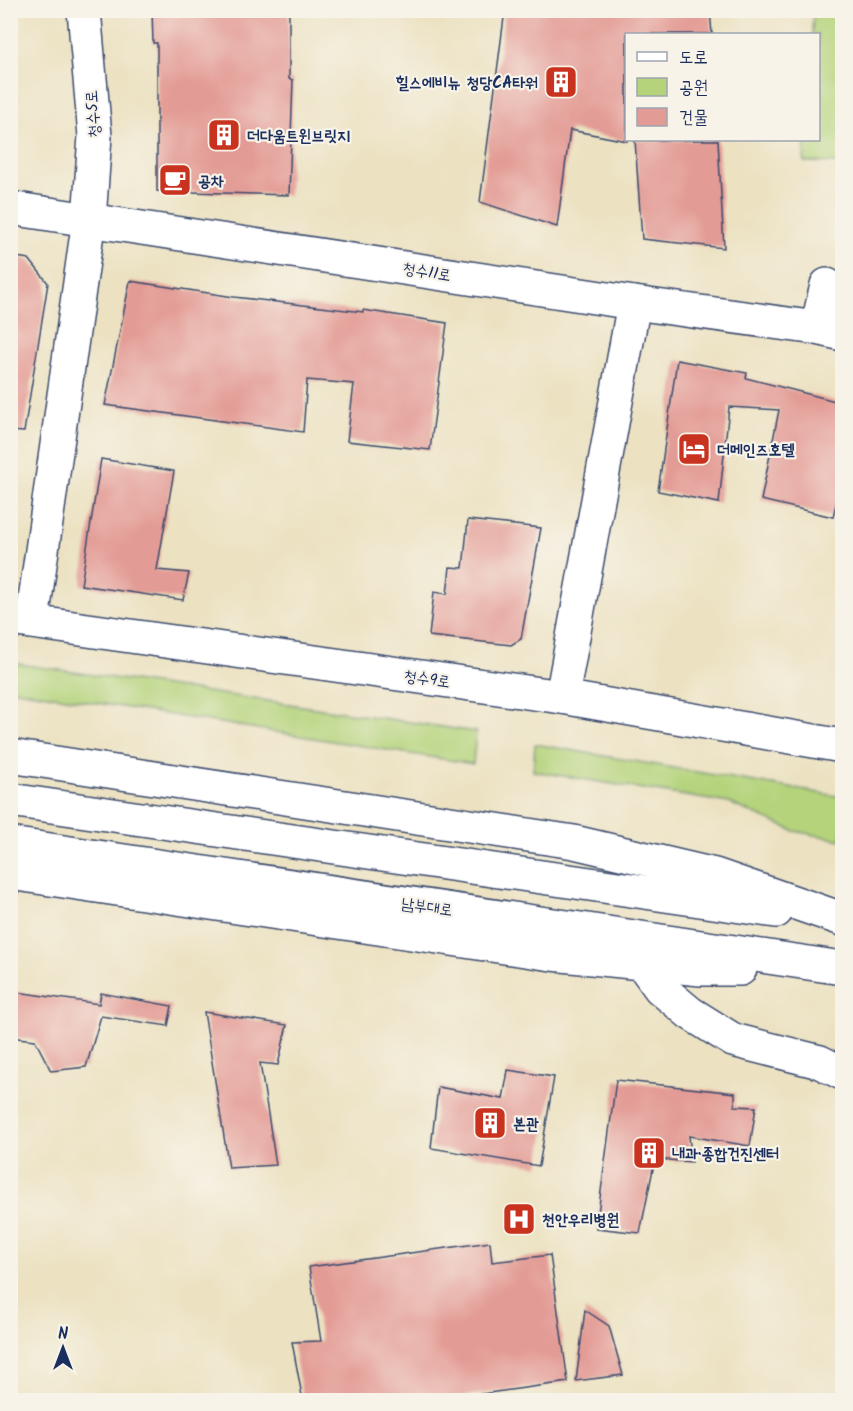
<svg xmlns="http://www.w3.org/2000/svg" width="853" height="1411" font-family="Kalam,'Poor Story',sans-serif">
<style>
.green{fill:#b4d37a;stroke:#68816c;stroke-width:1.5}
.building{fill:#e39b95}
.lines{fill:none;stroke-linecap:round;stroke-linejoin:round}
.minor-casing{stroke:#3a4a6d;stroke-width:36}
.highway-casing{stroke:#3a4a6d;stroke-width:36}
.minor{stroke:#fff;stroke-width:33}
.highway{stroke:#fff;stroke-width:33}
.labels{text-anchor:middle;stroke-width:4.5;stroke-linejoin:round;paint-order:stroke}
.poi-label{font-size:16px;font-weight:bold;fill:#1b2f5e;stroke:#f7f3e8;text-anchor:start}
.street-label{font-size:16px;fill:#1b2f5e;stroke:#f7f3e8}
</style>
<rect width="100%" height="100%" fill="#f7f3e8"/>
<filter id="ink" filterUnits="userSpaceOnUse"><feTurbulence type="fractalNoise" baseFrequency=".0167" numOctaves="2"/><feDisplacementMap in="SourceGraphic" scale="12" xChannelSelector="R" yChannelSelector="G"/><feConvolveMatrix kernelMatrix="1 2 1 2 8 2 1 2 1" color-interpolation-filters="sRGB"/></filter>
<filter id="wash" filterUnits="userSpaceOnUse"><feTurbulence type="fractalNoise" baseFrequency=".008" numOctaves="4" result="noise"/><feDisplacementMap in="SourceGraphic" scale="24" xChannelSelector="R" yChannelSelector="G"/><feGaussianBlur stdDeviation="1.35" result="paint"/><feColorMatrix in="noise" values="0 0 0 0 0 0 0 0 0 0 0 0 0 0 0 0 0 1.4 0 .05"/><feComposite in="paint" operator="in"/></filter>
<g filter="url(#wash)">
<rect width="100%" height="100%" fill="#ece2c2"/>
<g class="green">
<polygon points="813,11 842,11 842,163 804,162 805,140 818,140 818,34 812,34"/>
<polygon points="13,663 476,732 473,764 11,689"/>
<polygon points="535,744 842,797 842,840 794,831 729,803 533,771"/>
</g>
<g id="blocks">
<g class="building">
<polygon points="152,10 289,10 289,79 293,80 289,195 157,191 157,43 153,43"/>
<polygon points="505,10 710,10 712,34 627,34 627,141 570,130 557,227 480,202"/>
<polygon points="635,140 718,140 724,248 642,239"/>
<polygon points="10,256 29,259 48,283 24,432 10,431"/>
<polygon points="130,281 234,297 363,312 363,310 447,323 430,450 347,441 354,384 307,380 303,432 105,405"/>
<polygon points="677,360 747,373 746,378 843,403 843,475 833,517 761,500 779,410 729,407 719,503 658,491"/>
<polygon points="101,459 174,471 157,570 189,573 183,600 81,585"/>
<polygon points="468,520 541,528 521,639 511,645 429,636 434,592 447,594 450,567 463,568"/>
<polygon points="10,991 99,1004 101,993 172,1006 168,1026 101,1016 86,1067 51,1071 35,1040 10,1037"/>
<polygon points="204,1012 287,1025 278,1065 260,1063 276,1165 229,1168"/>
<polygon points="508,1070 554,1077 539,1166 431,1148 438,1087 503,1099"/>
<polygon points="616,1080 735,1093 735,1106 756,1107 750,1146 689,1136 692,1162 655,1159 640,1233 596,1228"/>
<polygon points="490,1242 492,1262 550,1255 568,1382 431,1401 303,1401 292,1342 321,1341 309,1267"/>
<polygon points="585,1310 609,1326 623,1375 576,1381"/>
</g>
</g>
</g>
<g filter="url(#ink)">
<use href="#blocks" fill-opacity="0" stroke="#3a4a6d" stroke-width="1.5"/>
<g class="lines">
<g class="minor-casing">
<g id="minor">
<polyline points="10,208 634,303 817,328 842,334"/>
<polyline points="817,328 827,285"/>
<polyline points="10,619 562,697 842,746"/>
<polyline points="32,621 89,219 95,136 84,10"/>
<polyline points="562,697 634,303"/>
<polyline points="642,963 660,988 690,1013 733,1040 820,1062 842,1073"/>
</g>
</g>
<g class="highway-casing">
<g id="highway">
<polyline points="10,756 574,842 715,875 842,919"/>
<polyline points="10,800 776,911"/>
<polyline points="10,844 842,968"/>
<polyline points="10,873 552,954 701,969 740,969"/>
</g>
</g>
<use href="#minor" class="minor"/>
<use href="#highway" class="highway"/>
</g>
</g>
<defs>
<g id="building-square" transform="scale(1.725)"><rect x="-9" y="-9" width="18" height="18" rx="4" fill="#c8321e" stroke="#f7f3e8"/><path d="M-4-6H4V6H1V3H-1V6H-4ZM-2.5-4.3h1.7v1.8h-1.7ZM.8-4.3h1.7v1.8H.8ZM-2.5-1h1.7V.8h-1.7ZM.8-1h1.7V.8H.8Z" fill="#fff"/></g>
<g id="cafe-square" transform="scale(1.725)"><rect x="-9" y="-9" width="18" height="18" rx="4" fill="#c8321e" stroke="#f7f3e8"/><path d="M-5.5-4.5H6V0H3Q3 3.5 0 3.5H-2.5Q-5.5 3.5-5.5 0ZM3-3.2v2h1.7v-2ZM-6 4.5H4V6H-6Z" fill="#fff"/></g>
<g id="hotel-square" transform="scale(1.725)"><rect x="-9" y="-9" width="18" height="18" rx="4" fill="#c8321e" stroke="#f7f3e8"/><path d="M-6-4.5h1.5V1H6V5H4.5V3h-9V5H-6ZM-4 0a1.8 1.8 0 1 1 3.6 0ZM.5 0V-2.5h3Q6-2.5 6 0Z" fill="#fff"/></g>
<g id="hospital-square" transform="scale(1.725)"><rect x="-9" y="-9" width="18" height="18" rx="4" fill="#c8321e" stroke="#f7f3e8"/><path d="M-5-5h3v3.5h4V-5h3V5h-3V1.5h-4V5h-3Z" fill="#fff"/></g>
</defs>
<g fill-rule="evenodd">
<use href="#building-square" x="561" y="82"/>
<use href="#building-square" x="224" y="135"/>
<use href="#cafe-square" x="175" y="180"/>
<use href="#hotel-square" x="694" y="449"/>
<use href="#building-square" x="490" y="1123"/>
<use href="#building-square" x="649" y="1153"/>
<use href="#hospital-square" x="519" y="1219"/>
</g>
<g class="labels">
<g class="poi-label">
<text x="538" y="88" text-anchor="end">힐스에비뉴 청당CA타워</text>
<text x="247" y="141">더다움트윈브릿지</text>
<text x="198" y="186">공차</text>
<text x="717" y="455">더메인즈호텔</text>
<text x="513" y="1129">본관</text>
<text x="672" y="1159">내과·종합건진센터</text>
<text x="542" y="1225">천안우리병원</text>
</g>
<g class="street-label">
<text transform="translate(92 114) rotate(-94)" y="6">청수5로</text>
<text transform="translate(427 271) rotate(9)" y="6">청수11로</text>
<text transform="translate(427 678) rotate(8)" y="6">청수9로</text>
<text transform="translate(427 906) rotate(8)" y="6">남부대로</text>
</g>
</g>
<rect width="853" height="1411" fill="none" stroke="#f7f3e8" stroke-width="36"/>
<rect x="625" y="33" width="195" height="108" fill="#f7f3e8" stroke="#9fa5b1" stroke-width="1.5"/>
<rect x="637" y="52" width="30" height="9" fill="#ffffff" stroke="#9fa5b1" stroke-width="1.5"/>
<text x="679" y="63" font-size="18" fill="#1b2f5e">도로</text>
<rect x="637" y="78" width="30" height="18" fill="#b4d37a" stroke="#9fa5b1" stroke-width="1.5"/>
<text x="679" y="93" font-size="18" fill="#1b2f5e">공원</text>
<rect x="637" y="108" width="30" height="18" fill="#e39b95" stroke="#9fa5b1" stroke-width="1.5"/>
<text x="679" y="123" font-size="18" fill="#1b2f5e">건물</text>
<g transform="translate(63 1348)" stroke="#f7f3e8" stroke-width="4.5" paint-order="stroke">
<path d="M0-4.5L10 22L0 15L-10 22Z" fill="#1b2f5e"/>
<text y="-9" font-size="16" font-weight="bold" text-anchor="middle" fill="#1b2f5e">N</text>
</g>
</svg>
